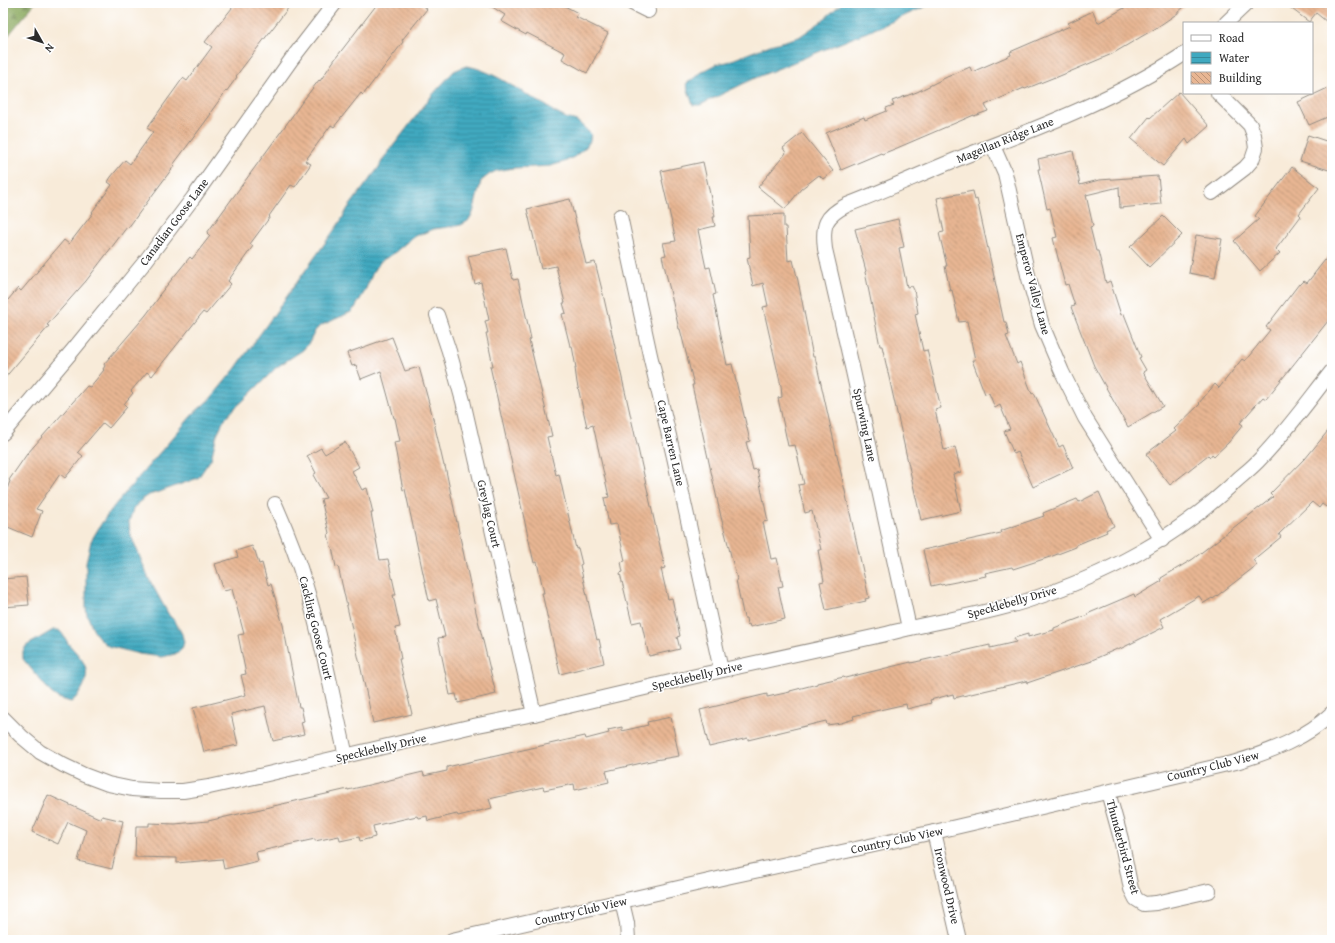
<svg xmlns="http://www.w3.org/2000/svg" width="1335" height="943" font-family="'Gentium Book Plus',serif">
<style>
.forest{fill:url(#forest-firs);stroke:#5a6943}
.water{fill:url(#water-rules);stroke:#366a76}
.building{fill:url(#building-back-hatch)}
.lines{fill:none;stroke-linecap:round;stroke-linejoin:round}
.street-casing{stroke:#928b82;stroke-width:16}
.street{stroke:#fff;stroke-width:14}
.labels{text-anchor:middle;stroke-width:3;stroke-linejoin:round;paint-order:stroke}
.street-label{font-size:12px;fill:#2b2b2b;stroke:#fff}
</style>
<defs>
<pattern id="forest-firs" width="22" height="20" patternUnits="userSpaceOnUse"><rect width="22" height="20" fill="#88a75b"/><path d="M5 1l3.5 6h-7zM16 11l3.5 6h-7z" fill="#6f884b"/></pattern>
<pattern id="water-rules" width="6" height="5" patternUnits="userSpaceOnUse"><rect width="6" height="5" fill="#40a9c0"/><path d="M0 2.5h6" fill="none" stroke="#368a9c"/></pattern>
<pattern id="building-back-hatch" width="6" height="6" patternUnits="userSpaceOnUse"><rect width="6" height="6" fill="#e8b693"/><path d="M-1 5l2 2M0 0l6 6M5-1l2 2" fill="none" stroke="#bc9478"/></pattern>
</defs>
<rect width="100%" height="100%" fill="#fff"/>
<filter id="ink" filterUnits="userSpaceOnUse"><feTurbulence type="fractalNoise" baseFrequency=".025" numOctaves="2"/><feDisplacementMap in="SourceGraphic" scale="8" xChannelSelector="R" yChannelSelector="G"/><feConvolveMatrix kernelMatrix="1 2 1 2 8 2 1 2 1" color-interpolation-filters="sRGB"/></filter>
<filter id="wash" filterUnits="userSpaceOnUse"><feTurbulence type="fractalNoise" baseFrequency=".012" numOctaves="4" result="noise"/><feDisplacementMap in="SourceGraphic" scale="16" xChannelSelector="R" yChannelSelector="G"/><feGaussianBlur stdDeviation="0.9" result="paint"/><feColorMatrix in="noise" values="0 0 0 0 0 0 0 0 0 0 0 0 0 0 0 0 0 1.4 0 .05"/><feComposite in="paint" operator="in"/></filter>
<g filter="url(#wash)">
<rect width="100%" height="100%" fill="#f8ebd9"/>
<polygon class="forest" points="3,3 35,3 3,42"/>
<g class="water">
<polygon points="842,3 933,3 884,25 753,79 700,105 693,105 686,84 702,72 716,64 727,62 770,45 799,37 822,21"/>
<path d="M 466,66 C 492,69 523,94 547,106 L 554,112 L 566,118 L 577,121 L 591,134 L 590,141 L 586,147 L 574,157 L 564,162 L 550,166 L 514,168 L 496,171 L 490,174 L 481,181 L 473,213 L 468,221 L 461,225 L 434,229 L 413,237 L 393,254 L 381,261 L 374,270 L 365,291 L 355,308 L 351,312 L 320,326 L 315,331 L 309,343 L 303,350 L 277,367 L 245,399 L 235,408 L 224,420 L 217,434 L 211,459 L 198,478 L 162,491 L 149,495 L 139,502 L 133,509 L 129,522 L 130,533 L 149,579 L 169,615 L 175,621 L 182,634 L 184,642 L 182,649 L 180,651 L 175,654 L 162,657 L 139,654 L 108,646 L 101,640 L 95,633 L 87,615 L 86,608 L 86,562 L 91,541 L 101,524 L 114,506 L 143,472 L 193,414 L 211,398 L 235,369 L 340,222 L 348,208 L 379,167 L 383,159 L 433,94 L 454,71 Z"/>
<path d="M 53,630 L 59,630 C 63,634 65,638 68,643 C 73,650 82,657 85,666 C 90,678 81,695 71,702 L 58,698 L 51,693 L 23,659 L 23,651 L 26,646 Z"/>
</g>
<g id="blocks">
<g class="building">
<polygon points="236,3 292,3 236,76 237,77 226,92 226,91 210,113 211,114 173,165 174,166 128,228 127,227 86,281 47,325 49,326 3,380 3,306 18,288 21,291 64,240 69,244 93,213 92,212 112,185 108,182 111,177 125,160 130,164 153,132 147,128 183,78 187,81 212,47 205,42"/>
<polygon points="378,3 420,3 427,9 402,40 403,42 363,95 361,93 334,127 331,125 305,161 311,164 295,187 291,185 269,216 270,217 250,244 253,246 228,281 231,284 206,314 203,312 152,376 147,372 131,391 133,393 124,404 127,407 109,428 103,423 78,452 83,456 65,478 60,474 36,509 42,511 32,537 3,525 3,500 10,481 9,480 27,454 87,386 90,387 104,370 103,369 105,366 104,364 146,315 160,296 159,295 190,257 192,259 210,236 207,233 288,122 302,102 319,80 320,81 335,59"/>
<polygon points="486,3 559,3 578,13 576,17 608,33 587,73 562,59 565,53 527,33 526,35 501,21 505,15"/>
<polygon points="1133,3 1189,3 1178,12 1178,13 1156,28 1112,54 1055,78 1055,77 1025,89 1024,88 985,105 988,111 974,116 974,115 897,148 882,154 881,153 841,170 826,133 864,117 865,120 887,111 886,108 894,105 892,101 917,92 947,77 970,67 972,72 1011,55 1010,52 1070,26 1068,23 1093,11 1098,23"/>
<polygon points="1284,3 1332,3 1332,26 1316,13 1309,22"/>
<polygon points="1332,86 1332,115 1309,125 1298,102"/>
<polygon points="1179,92 1209,126 1189,144 1186,139 1163,166 1131,139 1149,117 1150,118"/>
<polygon points="802,133 833,171 823,179 819,175 801,189 785,209 758,187 786,153 783,148"/>
<polygon points="1308,135 1332,143 1332,171 1300,161"/>
<polygon points="1073,151 1080,185 1099,180 1158,176 1161,204 1120,208 1119,187 1086,195 1093,226 1090,227 1096,251 1098,251 1106,283 1110,281 1121,315 1124,314 1141,357 1139,358 1146,370 1143,372 1163,406 1128,427 1094,366 1071,307 1075,306 1068,284 1065,285 1057,254 1053,238 1057,237 1050,208 1047,209 1038,169 1040,169 1038,159"/>
<polygon points="703,162 715,217 713,217 715,226 698,230 706,268 710,267 716,294 713,295 727,365 732,364 750,441 746,442 753,470 757,469 765,507 768,521 763,522 771,559 777,558 783,586 778,587 785,619 750,627 749,624 747,625 746,618 744,618 736,580 737,579 721,517 692,385 694,385 680,329 679,329 662,256 666,255 663,243 676,241 662,180 663,180 661,171"/>
<polygon points="1292,167 1319,188 1299,214 1301,216 1276,249 1280,253 1260,271 1234,241 1259,219 1255,216"/>
<polygon points="973,191 975,200 977,199 1004,322 1006,322 1009,335 1006,336 1017,364 1020,362 1032,394 1034,393 1059,447 1063,445 1073,468 1033,487 1018,452 1014,454 1004,431 1010,429 1000,405 995,408 989,393 985,394 972,360 975,360 967,321 959,322 952,290 950,291 945,266 947,266 939,233 944,232 937,198"/>
<polygon points="570,199 586,264 595,262 603,294 665,568 661,569 668,599 672,598 680,636 677,637 680,649 649,656 641,621 632,623 620,573 623,572 621,562 625,561 617,524 609,525 604,498 609,497 593,425 587,427 577,383 575,368 576,368 572,346 570,346 562,314 566,313 563,303 565,303 556,266 541,269 527,209"/>
<polygon points="784,214 784,227 786,227 788,261 793,260 798,281 813,357 815,357 869,598 865,599 866,601 826,610 820,582 824,581 818,550 821,550 812,511 805,513 798,485 804,484 795,445 788,446 778,398 782,397 781,386 763,307 768,306 763,283 753,286 747,258 750,257 748,216"/>
<polygon points="1163,216 1182,235 1149,267 1130,247"/>
<polygon points="898,219 904,247 899,248 907,287 912,286 914,290 918,313 915,314 923,351 927,350 941,408 935,410 944,450 955,447 961,472 953,474 961,511 921,520 882,346 880,346 865,272 866,271 855,229"/>
<polygon points="1196,235 1222,239 1215,278 1189,273"/>
<polygon points="506,248 513,280 518,279 531,339 529,340 552,436 547,437 556,475 559,474 576,549 578,548 582,564 580,565 597,640 599,639 604,663 560,674 542,593 544,593 537,562 534,563 490,366 493,366 486,333 488,333 485,321 489,320 481,282 475,284 468,256"/>
<polygon points="1332,251 1332,316 1266,399 1263,397 1240,423 1243,425 1228,443 1214,456 1212,454 1210,457 1208,455 1170,485 1146,454 1176,431 1174,429 1200,404 1199,403 1215,384 1219,388 1242,359 1245,361 1270,330 1266,327 1299,284 1300,285 1304,281 1307,283"/>
<polygon points="392,337 405,371 419,367 424,385 432,414 444,466 445,466 476,612 496,694 458,703 456,694 450,695 438,638 445,637 436,599 429,601 405,489 403,490 394,442 400,441 395,418 394,418 381,371 361,379 356,365 352,366 347,353"/>
<polygon points="1332,426 1332,500 1326,507 1322,504 1319,508 1312,502 1279,534 1281,537 1253,560 1257,565 1213,599 1212,598 1204,603 1199,596 1160,619 1164,627 1118,650 1117,649 1092,660 1092,661 1027,683 1026,681 954,698 953,694 930,700 931,703 907,709 906,704 853,716 854,719 841,723 827,725 826,721 748,740 748,738 709,747 700,710 767,694 767,697 790,692 790,691 817,684 817,683 844,677 845,678 911,662 911,663 990,645 990,648 1016,642 1014,638 1028,634 1028,637 1054,630 1054,628 1088,615 1087,614 1134,594 1135,597 1162,581 1161,578 1193,559 1273,497 1270,494 1305,458 1305,459"/>
<polygon points="345,442 359,467 352,471 362,490 367,488 373,513 371,513 380,560 388,559 396,595 393,595 400,627 395,628 401,659 399,659 412,714 373,723 338,566 336,567 332,547 331,547 328,534 329,533 321,499 326,498 313,475 316,473 307,456 321,448 325,454"/>
<polygon points="1099,492 1114,526 1106,530 1107,532 1076,545 1076,547 1050,557 1013,569 1012,567 985,573 986,576 941,585 940,584 931,586 923,550 1001,533 1000,531 1044,516 1043,513 1077,499 1079,502"/>
<polygon points="252,546 254,551 255,551 259,564 262,563 268,585 271,584 283,625 299,707 301,707 304,721 301,722 304,734 273,741 265,706 231,714 238,745 204,752 193,708 246,695 241,675 246,674 238,635 244,634 232,589 224,591 215,564 238,557 236,551"/>
<polygon points="26,577 29,605 3,607 3,579"/>
<polygon points="671,717 679,756 655,760 606,771 609,782 575,790 574,784 544,790 543,787 489,799 492,808 458,816 457,814 428,821 427,816 418,818 417,816 373,826 375,837 360,841 359,837 340,841 339,836 315,841 315,839 256,852 258,861 224,869 222,859 177,863 177,858 135,857 136,826 149,826 149,823 175,824 208,821 348,789 348,790 423,772 424,776 447,771 447,767 585,736 586,739 609,733 608,730 622,727 622,731 648,725 647,722"/>
<polygon points="48,795 101,819 102,816 123,821 112,869 78,861 86,830 68,822 58,844 32,832"/>
</g>
</g>
</g>
<g filter="url(#ink)">
<use href="#blocks" fill-opacity="0" stroke="#928b82" stroke-width="1"/>
<g class="lines">
<g class="street-casing">
<g id="street">
<polyline points="632,3 648,11"/>
<polyline points="1226,23 1247,3"/>
<polyline points="993,146 1005,173 1028,275 1042,325 1062,372 1085,418 1162,540"/>
<polyline points="1212,193 1245,168 1252,160 1256,148 1254,135 1250,125 1218,93"/>
<polyline points="620,216 650,355 674,457 721,670"/>
<polyline points="437,315 449,351 463,401 534,714"/>
<polyline points="3,433 73,350 144,263 193,198 291,60 335,3"/>
<path d="M 275,504 C 287,531 298,559 306,587 C 323,642 333,700 346,756"/>
<path d="M 909,628 L 853,371 L 825,249 C 822,225 825,216 847,205 C 889,189 929,170 970,154 C 1044,126 1118,97 1184,54"/>
<path d="M 3,718 L 21,736 L 40,752 L 63,765 L 84,775 L 108,784 L 132,789 L 161,791 L 183,791 L 209,787 L 259,776 L 473,726 L 534,714 L 696,676 L 882,635 C 930,622 979,616 1026,601 C 1107,575 1175,539 1237,480 C 1245,473 1254,466 1261,458 C 1287,431 1309,400 1332,371"/>
<polyline points="1108,792 1121,839 1131,889 1136,899 1144,904 1156,903 1209,891"/>
<polyline points="934,832 959,940"/>
<polyline points="622,902 627,923 628,940"/>
<path d="M 452,940 L 722,878 L 934,832 L 1236,762 C 1269,752 1307,738 1332,713"/>
</g>
</g>
<use href="#street" class="street"/>
</g>
</g>
<g class="labels">
<g class="street-label">
<text transform="translate(1005 140) rotate(-22)" y="4">Magellan Ridge Lane</text>
<text transform="translate(174 222) rotate(-53)" y="4">Canadian Goose Lane</text>
<text transform="translate(1033 284) rotate(75)" y="4">Emperor Valley Lane</text>
<text transform="translate(865 425) rotate(78)" y="4">Spurwing Lane</text>
<text transform="translate(671 443) rotate(77)" y="4">Cape Barren Lane</text>
<text transform="translate(489 514) rotate(77)" y="4">Greylag Court</text>
<text transform="translate(1012 602) rotate(-16)" y="4">Specklebelly Drive</text>
<text transform="translate(316 628) rotate(76)" y="4">Cackling Goose Court</text>
<text transform="translate(697 676) rotate(-13)" y="4">Specklebelly Drive</text>
<text transform="translate(381 748) rotate(-13)" y="4">Specklebelly Drive</text>
<text transform="translate(1213 766) rotate(-14)" y="4">Country Club View</text>
<text transform="translate(897 840) rotate(-12)" y="4">Country Club View</text>
<text transform="translate(1123 847) rotate(75)" y="4">Thunderbird Street</text>
<text transform="translate(947 886) rotate(77)" y="4">Ironwood Drive</text>
<text transform="translate(581 911) rotate(-13)" y="4">Country Club View</text>
</g>
</g>
<rect width="1335" height="943" fill="none" stroke="#fff" stroke-width="16"/>
<rect x="1183" y="22" width="130" height="72" fill="#ffffff" stroke="#aaaaaa"/>
<rect x="1191" y="35" width="20" height="6" fill="#ffffff" stroke="#aaaaaa"/>
<text x="1219" y="42" font-size="12" fill="#2b2b2b">Road</text>
<rect x="1191" y="52" width="20" height="12" fill="url(#water-rules)" stroke="#aaaaaa"/>
<text x="1219" y="62" font-size="12" fill="#2b2b2b">Water</text>
<rect x="1191" y="72" width="20" height="12" fill="url(#building-back-hatch)" stroke="#aaaaaa"/>
<text x="1219" y="82" font-size="12" fill="#2b2b2b">Building</text>
<g transform="translate(42 42) rotate(129)" stroke="#ffffff" stroke-width="3" paint-order="stroke">
<path d="M0-3L7 15L0 10L-7 15Z" fill="#2b2b2b"/>
<text y="-6" font-size="11" font-weight="bold" text-anchor="middle" fill="#2b2b2b">N</text>
</g>
</svg>
